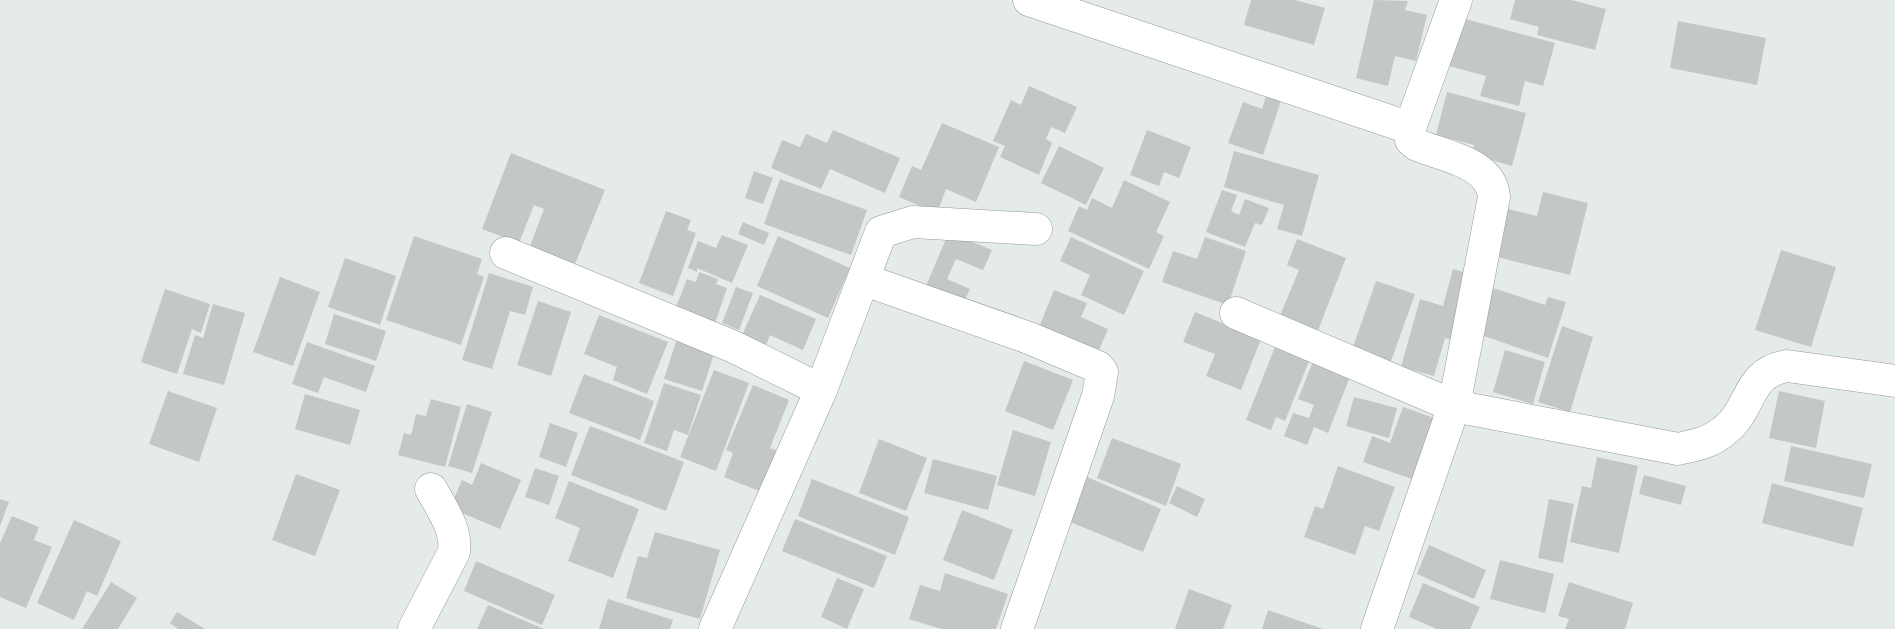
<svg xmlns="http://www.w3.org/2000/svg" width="1895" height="629" font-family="'Fira Sans Condensed',sans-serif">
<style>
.building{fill:#c3c8c4}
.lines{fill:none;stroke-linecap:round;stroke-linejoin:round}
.minor-casing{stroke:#949a99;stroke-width:33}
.minor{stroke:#fff;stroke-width:32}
</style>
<rect width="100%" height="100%" fill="#e5ebea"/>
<g class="building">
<polygon points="1251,0 1295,0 1325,8 1314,45 1244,25"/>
<polygon points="1374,0 1408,1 1405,10 1427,15 1416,61 1395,56 1388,86 1356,78"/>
<polygon points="1515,0 1571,0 1606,9 1595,50 1537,35 1539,27 1510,19"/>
<polygon points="1458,17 1555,43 1543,86 1525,81 1519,106 1480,96 1486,76 1445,65"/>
<polygon points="1678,21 1766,38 1757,85 1670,68"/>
<polygon points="1029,86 1077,107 1065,133 1051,127 1046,139 1052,143 1039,175 1000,157 1005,146 993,141 1011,100 1021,105"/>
<polygon points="1447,92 1526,113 1512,166 1471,154 1474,145 1436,135"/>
<polygon points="1266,96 1281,101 1263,155 1228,143 1243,102 1262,109"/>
<polygon points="942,123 999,147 976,202 946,189 937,213 899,197 912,166 921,170"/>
<polygon points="833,130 900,158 885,193 830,169 821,189 771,168 782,140 800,147 806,134 827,143"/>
<polygon points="1147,130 1191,147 1179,178 1164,172 1159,186 1130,175"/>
<polygon points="1059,146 1104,168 1086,205 1041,183"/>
<polygon points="1234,151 1319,175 1302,236 1277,229 1284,205 1224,187"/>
<polygon points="511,153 605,190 575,264 530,246 544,209 534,205 519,243 482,229"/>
<polygon points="754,171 773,178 763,204 745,198"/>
<polygon points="780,179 867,210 851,255 764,224"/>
<polygon points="1124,180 1170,202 1156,232 1164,236 1149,269 1068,231 1079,206 1087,210 1092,198 1112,208"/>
<polygon points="1222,190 1237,195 1231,211 1239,215 1245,199 1269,208 1262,225 1255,223 1245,247 1206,232"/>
<polygon points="1543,192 1588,203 1570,275 1497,257 1508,209 1537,216"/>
<polygon points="666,211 691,220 687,230 696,233 673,296 639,283"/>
<polygon points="743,222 769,233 764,245 738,234"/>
<polygon points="949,232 992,250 983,270 956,259 947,279 970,289 964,302 926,286"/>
<polygon points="722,235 748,245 732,283 697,268 697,272 688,268 698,241 716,248"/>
<polygon points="414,236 482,259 477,274 484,277 461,345 386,320"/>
<polygon points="778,236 850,268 828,318 757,286"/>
<polygon points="1071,237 1144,271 1124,315 1081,295 1090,275 1060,261"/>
<polygon points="1205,237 1246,251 1228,305 1162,282 1173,251 1197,259"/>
<polygon points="1297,239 1346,258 1317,333 1279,318 1299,270 1287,265"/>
<polygon points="1781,250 1836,267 1811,347 1755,330"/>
<polygon points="345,258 396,276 380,325 328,307"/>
<polygon points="1453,269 1478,276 1459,342 1445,338 1434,376 1401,367 1420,299 1443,306"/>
<polygon points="699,272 718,279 716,284 727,288 714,326 674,312 687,279 696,282"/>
<polygon points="489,273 533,287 525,315 510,311 492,369 462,360"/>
<polygon points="280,277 320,292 293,366 253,352"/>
<polygon points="1376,281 1415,294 1390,364 1352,350"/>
<polygon points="736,287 753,293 739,330 722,323"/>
<polygon points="1493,288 1545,305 1548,297 1566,302 1548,358 1478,334"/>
<polygon points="165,289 210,304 201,333 192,329 177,374 141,362"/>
<polygon points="1054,290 1087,303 1081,317 1108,329 1097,355 1038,330"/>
<polygon points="760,295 816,319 803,350 770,335 764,351 740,340"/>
<polygon points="538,301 571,312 551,376 517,365"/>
<polygon points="213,304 245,313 224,385 183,374 195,335 203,338"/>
<polygon points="1195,312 1261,339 1241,390 1206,376 1215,354 1183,342"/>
<polygon points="334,314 386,331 376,361 325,344"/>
<polygon points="599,315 668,342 647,394 613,380 617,367 584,354"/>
<polygon points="1562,326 1593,337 1570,412 1538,402"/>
<polygon points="678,335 716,348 702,391 664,379"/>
<polygon points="307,342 375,366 366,392 324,377 318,393 292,384"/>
<polygon points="1277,342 1311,356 1285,421 1276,417 1271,430 1246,420"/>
<polygon points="1505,350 1545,362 1533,404 1493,392"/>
<polygon points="1314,359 1351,374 1328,433 1314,427 1307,445 1284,436 1293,413 1309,418 1314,405 1298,399"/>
<polygon points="1024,361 1073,380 1053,430 1005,411"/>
<polygon points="714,370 749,383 716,471 680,457"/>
<polygon points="584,374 654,401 640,440 569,413"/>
<polygon points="664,383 701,395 688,435 674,430 667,451 644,443"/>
<polygon points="753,385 789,400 770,448 781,452 764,493 724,477 733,453 726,450"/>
<polygon points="168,391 217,408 199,462 149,444"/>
<polygon points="1779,391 1825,401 1816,448 1769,438"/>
<polygon points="305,394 360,410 350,445 295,429"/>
<polygon points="1354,397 1397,408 1389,438 1346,426"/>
<polygon points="431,399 461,407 445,467 398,455 404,433 411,435 416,414 426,416"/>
<polygon points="467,404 492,412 472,473 448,466"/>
<polygon points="1403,407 1437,419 1415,480 1363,462 1372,436 1390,443"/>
<polygon points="550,423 578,433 566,467 539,457"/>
<polygon points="590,426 684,462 666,511 571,475"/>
<polygon points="1013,430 1051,442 1035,496 997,485"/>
<polygon points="1112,438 1181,464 1166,506 1097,478"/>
<polygon points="879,439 927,458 906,511 859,493"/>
<polygon points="1791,446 1872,464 1864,498 1784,481"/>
<polygon points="1597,457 1638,466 1619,553 1570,542 1582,486 1591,488"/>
<polygon points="933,459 997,476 988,510 924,493"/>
<polygon points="481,463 521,480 500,529 450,508 462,480 472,485"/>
<polygon points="1338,466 1395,487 1379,531 1365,526 1355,555 1304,537 1315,506 1323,509"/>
<polygon points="535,468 559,476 549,505 525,497"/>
<polygon points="296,474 340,490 315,556 272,540"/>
<polygon points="1644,475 1686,486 1681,505 1639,494"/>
<polygon points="1087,477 1161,509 1143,552 1068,521"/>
<polygon points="812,479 909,517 895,555 798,516"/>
<polygon points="569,481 639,509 613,578 568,561 580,528 555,518"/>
<polygon points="1772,483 1863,508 1853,547 1762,523"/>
<polygon points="1177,486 1205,499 1197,517 1169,503"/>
<polygon points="0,499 9,502 0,526"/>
<polygon points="1549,499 1574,504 1563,563 1538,558"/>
<polygon points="962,510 1013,530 994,580 943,560"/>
<polygon points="12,516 39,527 34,540 52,547 26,608 0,597 0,543"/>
<polygon points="795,519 887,556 874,588 782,551"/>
<polygon points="74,520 121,541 97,596 87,591 74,620 37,603"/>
<polygon points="655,532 720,550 700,619 626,598 638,556 647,558"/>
<polygon points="1429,545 1486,570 1474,599 1417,574"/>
<polygon points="1500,560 1554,574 1545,613 1490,599"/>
<polygon points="476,561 555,595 542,625 464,591"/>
<polygon points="945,573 1008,594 996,629 941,629 909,619 920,585 940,591"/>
<polygon points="837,578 864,589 847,629 821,617"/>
<polygon points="111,582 137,598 118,629 82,629"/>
<polygon points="1569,582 1633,603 1625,629 1565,629 1569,619 1558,616"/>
<polygon points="1423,583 1480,607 1470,629 1437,629 1409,617"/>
<polygon points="1189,589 1232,605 1223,629 1175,629"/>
<polygon points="608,599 673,620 670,629 599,629"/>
<polygon points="488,605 544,629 477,629"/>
<polygon points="1268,610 1323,629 1262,629"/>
<polygon points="177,612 205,629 178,629 170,623"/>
</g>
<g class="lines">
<g class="minor-casing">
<g id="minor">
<polyline points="1029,0 1410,128"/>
<polyline points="506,253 734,347 821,390"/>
<polyline points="865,280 1029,338 1098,367 1102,372 1098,396 1017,629"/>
<path d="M 1236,313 L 1454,406 L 1678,449 C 1695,445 1710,443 1724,431 C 1753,409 1745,373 1787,366 L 1895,381"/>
<path d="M 414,629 L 454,552 C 457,529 442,509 431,489"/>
<polyline points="715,629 821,390 881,232 913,222 1036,229"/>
<path d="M 1377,629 L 1454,406 L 1494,197 C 1492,163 1444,156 1417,145 L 1411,140 L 1410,128 L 1456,0"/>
</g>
</g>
<use href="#minor" class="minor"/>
</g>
</svg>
